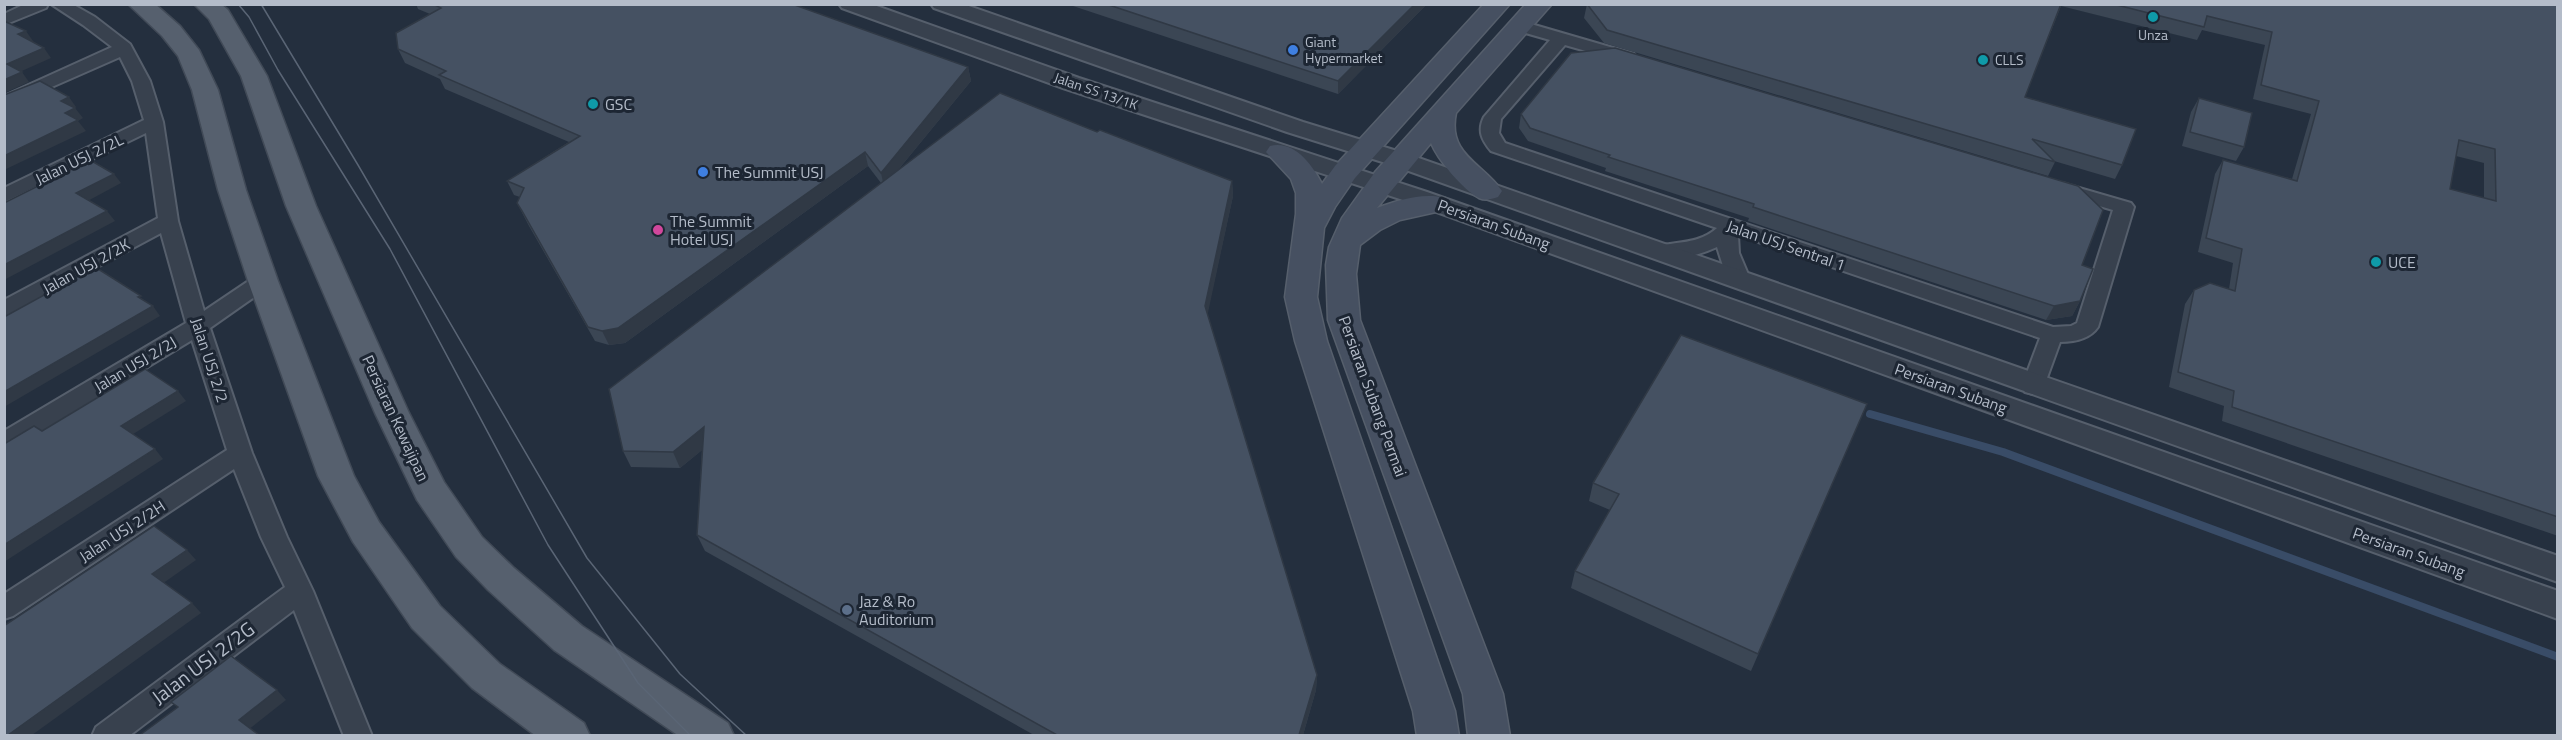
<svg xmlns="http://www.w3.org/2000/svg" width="2562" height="740" font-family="'Titillium Web',sans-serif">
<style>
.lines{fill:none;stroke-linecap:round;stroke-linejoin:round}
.stream{stroke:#394c67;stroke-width:8}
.minor-casing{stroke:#565f6c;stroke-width:4}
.tertiary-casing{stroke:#565f6c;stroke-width:4}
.secondary-casing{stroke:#565f6c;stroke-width:3}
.primary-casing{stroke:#414a57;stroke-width:3}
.minor{fill:#38414e;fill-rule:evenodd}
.tertiary{fill:#38414e;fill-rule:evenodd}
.secondary{fill:#465061;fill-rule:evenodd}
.primary{fill:#56606e;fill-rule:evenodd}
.tram{stroke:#5a6575;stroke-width:1.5}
.wall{fill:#3b4654;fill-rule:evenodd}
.shaded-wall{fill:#303945}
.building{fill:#455162;stroke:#303945;stroke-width:1.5;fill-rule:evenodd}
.culture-dot{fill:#0f9aa8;stroke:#1d2633;stroke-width:2}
.shop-dot{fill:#3f7fe0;stroke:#1d2633;stroke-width:2}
.hotel-dot{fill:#d1479c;stroke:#1d2633;stroke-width:2}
.service-dot{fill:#5c6f8a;stroke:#1d2633;stroke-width:2}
.labels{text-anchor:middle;stroke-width:6;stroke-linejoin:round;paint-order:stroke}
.far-poi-label{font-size:14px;fill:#b4bcc9;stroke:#1d2633;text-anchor:start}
.far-street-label{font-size:14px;fill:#b4bcc9;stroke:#1d2633}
.poi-label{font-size:16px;fill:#b4bcc9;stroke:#1d2633;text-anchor:start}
.street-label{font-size:16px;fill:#b4bcc9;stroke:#1d2633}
.near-street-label{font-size:20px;fill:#b4bcc9;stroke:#1d2633}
</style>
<rect width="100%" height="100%" fill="#242f3e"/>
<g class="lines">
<polyline class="stream" points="1870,414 2003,452 2558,657"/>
<g class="minor-casing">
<g id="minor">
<polygon points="25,4 48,4 46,8 4,25 4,14"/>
<polygon points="51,4 72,4 95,17 130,44 150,81 163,122 178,221 204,311 256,276 263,274 270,276 274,281 270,286 210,328 252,453 287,537 313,591 372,736 344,736 294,610 129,736 92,736 96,727 285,587 261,537 234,469 13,616 4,619 4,594 227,450 192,340 12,449 4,452 4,431 186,323 161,233 4,317 4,300 158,218 146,133 4,202 4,188 144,120 132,81 120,57 4,108 4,96 112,47 83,25"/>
<path d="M 1521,21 L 1634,54 L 1637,58 L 1634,62 L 1628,63 L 1565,45 L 1501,119 L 1499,133 L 1505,143 L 2053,327 L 2071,326 L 2077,323 L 2113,210 L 2055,193 L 2052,189 L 2055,185 L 2062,183 L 2131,203 L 2134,207 L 2098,327 C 2090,339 2074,342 2060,342 L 2044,386 L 2041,392 L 2033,394 L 2025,392 L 2022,386 L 2040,338 L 1738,235 L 1739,253 L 1750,279 L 1746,284 L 1739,286 L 1732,284 L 1723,266 L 1717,247 C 1700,255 1673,262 1654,257 L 1651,252 L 1654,247 C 1676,241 1698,245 1717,228 L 1491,151 C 1482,140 1477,131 1484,117 L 1550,40 L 1515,30 L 1513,26 L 1515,22 Z"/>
</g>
</g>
<g class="tertiary-casing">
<g id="tertiary">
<polygon points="839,4 871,4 1079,78 1427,192 2558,591 2558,619 1409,202 1063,88 842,8"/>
<polygon points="931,4 963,4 1303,122 1410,155 2558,556 2558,582 1392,165 1287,132 934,8"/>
</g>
</g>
<g class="secondary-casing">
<g id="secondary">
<path d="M 1484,4 L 1510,4 L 1355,178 L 1335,207 L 1324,228 L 1317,297 L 1327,341 L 1455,711 L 1459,736 L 1417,736 L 1413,711 L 1295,341 L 1285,297 L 1296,214 L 1296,193 L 1291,179 L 1266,152 L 1270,146 C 1294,140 1312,164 1322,184 L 1335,166 Z"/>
<path d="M 1526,4 L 1552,4 L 1456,113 C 1447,155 1483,163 1502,191 L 1498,197 C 1491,199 1486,201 1479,198 C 1463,190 1438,160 1431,143 L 1377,208 C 1398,200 1424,192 1445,198 L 1450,204 L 1445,210 L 1400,220 L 1380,230 L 1360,245 L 1356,274 L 1360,320 L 1503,694 L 1510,736 L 1468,736 L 1463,694 L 1328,320 L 1326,265 L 1329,247 L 1342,218 L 1375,172 Z"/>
</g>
</g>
<g class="primary-casing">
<g id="primary">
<polygon points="128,4 155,4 180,26 199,50 218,90 246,190 278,281 354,476 379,522 440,606 500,664 584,723 590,736 536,736 472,688 412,628 353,542 318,476 248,281 218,190 192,90 178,56 162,36"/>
<polygon points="194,4 221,4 228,10 267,76 316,206 409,413 444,482 482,537 514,568 582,626 728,723 734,736 679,736 554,650 488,590 456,557 417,500 375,413 286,206 241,76 209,19"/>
</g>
</g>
<use href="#minor" class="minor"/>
<use href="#tertiary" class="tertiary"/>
<use href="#secondary" class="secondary"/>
<use href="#primary" class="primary"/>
<g class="tram">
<polyline points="238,4 249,17 278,70 390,249 548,545 638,683 691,736"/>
<polyline points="261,4 358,165 587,558 680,674 747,736"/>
</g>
</g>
<g class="wall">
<polygon points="416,4 792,4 968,67 971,81 898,170 1097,132 1232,181 1233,196 1207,314 1317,675 1316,690 1303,735 1034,735 705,551 697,535 702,450 680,468 631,467 623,451 881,183 868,166 625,343 609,345 595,341 529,226 517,203 520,197 514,195 507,181 569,142 445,89 440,79 405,63 398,49 430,14 418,9"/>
<polygon points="1067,4 1427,4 1338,94"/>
<path d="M 1587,4 L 2558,4 L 2558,536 L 2222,421 L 2224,406 L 2169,387 L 2185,304 L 2194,290 L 2229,289 L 2233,263 L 2198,252 L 2215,174 L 2223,160 L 2292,179 L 2311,114 L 2253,99 L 2265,45 L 2202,30 L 2197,40 L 2061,6 L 2025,97 L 2122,165 L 2115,179 L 2054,161 L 2055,162 L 2048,176 L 1604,43 L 1584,18 ZM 2456,156 L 2484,163 L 2484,198 L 2450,189 Z"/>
<polygon points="2199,98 2244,147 2236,161 2182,146 2191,112"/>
<polygon points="1521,114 2082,265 2080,301 2072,316 2046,320 1748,221 1749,218 1605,171 1606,168 1528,141 1519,128"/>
<polygon points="1867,404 1751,671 1571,588 1575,571 1610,510 1589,501 1593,483"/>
</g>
<g class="shaded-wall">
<polygon points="1415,4 1427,4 1338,94 1338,81"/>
<polygon points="26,31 33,41 25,44 18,34"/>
<polygon points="44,48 51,58 15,74 7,64"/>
<polygon points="968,67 971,81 884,187 881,173"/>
<polygon points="22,72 29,82 4,93 4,80"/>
<polygon points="69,97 76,107 68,111 61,101"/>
<polygon points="75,108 83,118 78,121 86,131 4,170 4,156 65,113"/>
<polygon points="865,152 868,166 625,343 609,345 602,331"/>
<polygon points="114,174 121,183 84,203 76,193"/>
<polygon points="1232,181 1233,196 1206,322 1205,306"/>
<polygon points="107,211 115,221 4,280 4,265"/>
<polygon points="2080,301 2072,316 2046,320 2054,306"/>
<polygon points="153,306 160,316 4,407 4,392"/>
<polygon points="178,391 186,401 130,436 121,426"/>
<polygon points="704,427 711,443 680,468 673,452"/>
<polygon points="155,449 163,459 4,562 4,545"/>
<polygon points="187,550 196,560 162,584 152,574"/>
<polygon points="192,603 201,613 32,735 8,735"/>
<polygon points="1317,675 1316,690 1303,735 1299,735"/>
<polygon points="277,690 286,700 248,730 239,720"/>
</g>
<g class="building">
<polygon points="433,4 792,4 968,67 881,173 865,152 618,328 602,331 588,327 522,211 517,203 524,188 507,181 580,136 439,75 446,71 398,49 396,33 441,8"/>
<polygon points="1106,4 1415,4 1338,81"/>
<polygon points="1587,4 2061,4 2025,97 2136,129 2122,165 2032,139 2055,162 1607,30"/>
<path d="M 2113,4 L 2558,4 L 2558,517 L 2232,407 L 2234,391 L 2178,372 L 2194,290 L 2210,283 L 2235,291 L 2242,249 L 2206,238 L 2223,160 L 2297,181 L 2319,101 L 2261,85 L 2272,32 L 2207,16 L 2204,27 ZM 2459,140 L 2495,149 L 2496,201 L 2450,189 Z"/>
<polygon points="4,21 26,31 18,34 44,48 7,64 22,72 4,80"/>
<polygon points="1615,48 2078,186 2103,210 2082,265 2093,269 2080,301 2054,306 1753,207 1754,204 1608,157 1610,155 1530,128 1521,114 1571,53"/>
<polygon points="40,81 69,97 61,101 75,108 65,113 78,120 4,156 4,95"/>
<polygon points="1000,93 1097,132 1100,130 1232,181 1205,306 1317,675 1299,735 1057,735 697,535 704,427 673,452 623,451 609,389"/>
<polygon points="2199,98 2252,113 2244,147 2190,132"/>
<polygon points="90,160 114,174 76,193 107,211 4,265 4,203"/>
<polygon points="95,267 141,296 138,297 153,306 4,392 4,317"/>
<polygon points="1681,335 1867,404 1758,654 1575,571 1619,494 1593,483"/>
<polygon points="145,369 178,391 121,426 155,449 4,545 4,444 34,426 42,431"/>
<polygon points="154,526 187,550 152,574 192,603 8,735 4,735 4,626"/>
<polygon points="231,656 277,690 239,720 259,735 140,735 178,707 171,702"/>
</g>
<g class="culture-dot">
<circle cx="2153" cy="17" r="6"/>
<circle cx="1983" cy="60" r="6"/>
<circle cx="593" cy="104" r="6"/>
<circle cx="2376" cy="262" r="6"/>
</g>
<g class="shop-dot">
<circle cx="1293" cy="50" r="6"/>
<circle cx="703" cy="172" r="6"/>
</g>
<circle class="hotel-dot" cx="658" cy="230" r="6"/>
<circle class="service-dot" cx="847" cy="610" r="6"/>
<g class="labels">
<g class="far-poi-label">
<text x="2153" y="40" text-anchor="middle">Unza</text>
<text x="1305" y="47">Giant<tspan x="1305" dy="16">Hypermarket</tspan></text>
<text x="1995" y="65">CLLS</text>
</g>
<g class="far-street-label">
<text transform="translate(1096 91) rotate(19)" y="5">Jalan SS 13/1K</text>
</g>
<g class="poi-label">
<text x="605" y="110">GSC</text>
<text x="715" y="178">The Summit USJ</text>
<text x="670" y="227">The Summit<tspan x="670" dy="18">Hotel USJ</tspan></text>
<text x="2388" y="268">UCE</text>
<text x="859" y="607">Jaz &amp; Ro<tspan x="859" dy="18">Auditorium</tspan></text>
</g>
<g class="street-label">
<text transform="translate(79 159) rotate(-26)" y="6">Jalan USJ 2/2L</text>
<text transform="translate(1494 224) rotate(20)" y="6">Persiaran Subang</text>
<text transform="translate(1786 245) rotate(19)" y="6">Jalan USJ Sentral 1</text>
<text transform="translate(86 266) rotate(-29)" y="6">Jalan USJ 2/2K</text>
<text transform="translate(210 360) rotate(72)" y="6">Jalan USJ 2/2</text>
<text transform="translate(135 364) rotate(-31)" y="6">Jalan USJ 2/2J</text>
<text transform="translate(1951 388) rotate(20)" y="6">Persiaran Subang</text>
<text transform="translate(1373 396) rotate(70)" y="6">Persiaran Subang Permai</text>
<text transform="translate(396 418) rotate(65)" y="6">Persiaran Kewajipan</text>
<text transform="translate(122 531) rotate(-33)" y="6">Jalan USJ 2/2H</text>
<text transform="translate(2409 552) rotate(20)" y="6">Persiaran Subang</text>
</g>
<g class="near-street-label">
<text transform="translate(203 663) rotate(-37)" y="7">Jalan USJ 2/2G</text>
</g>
</g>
<rect width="2562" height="740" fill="none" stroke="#b4bcc9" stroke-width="12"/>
</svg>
